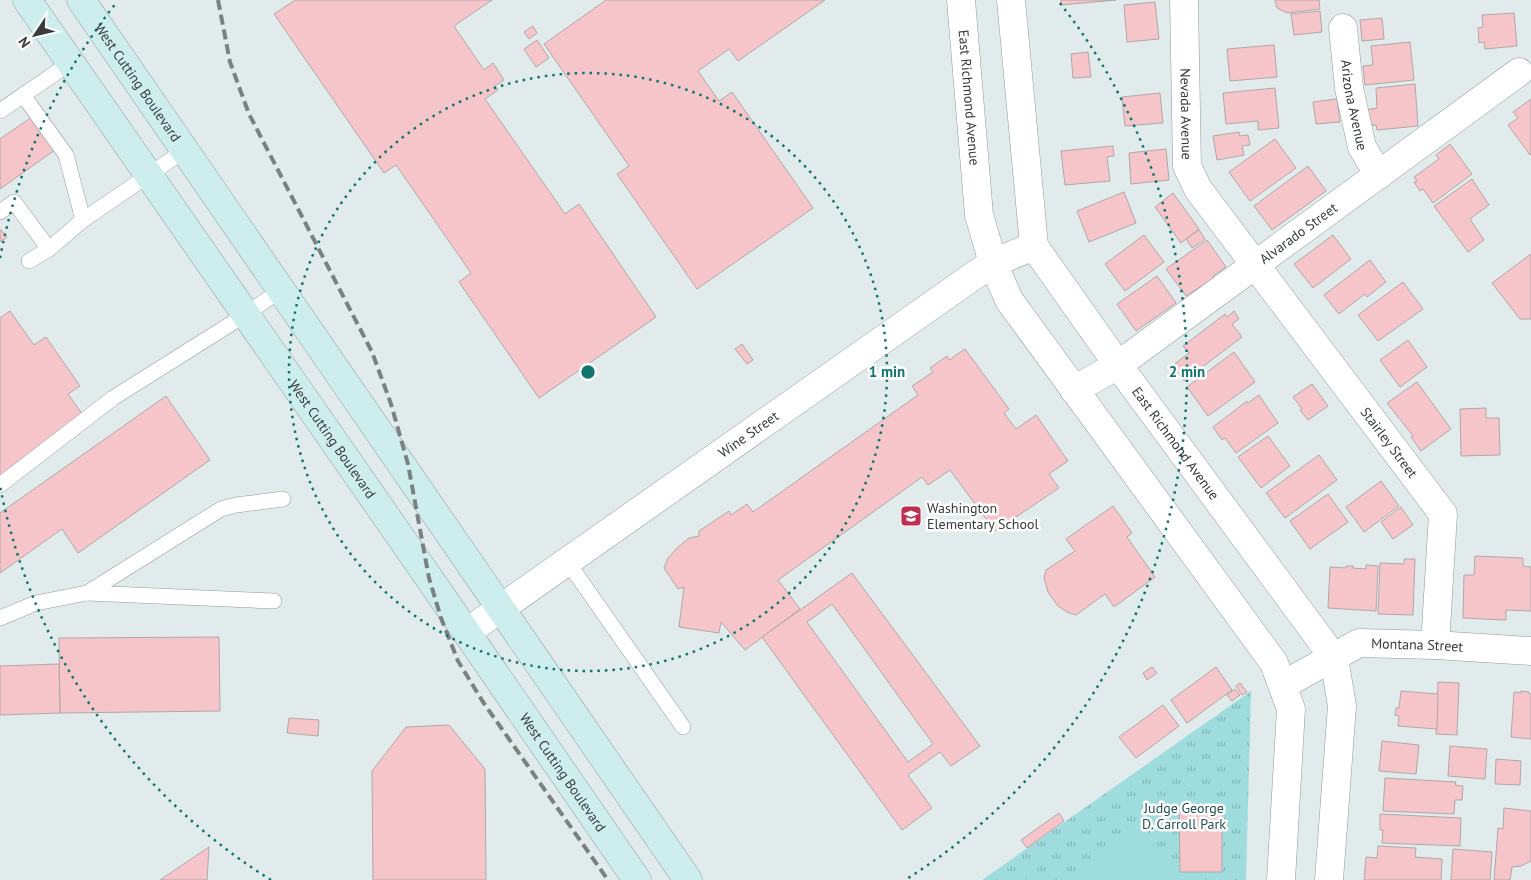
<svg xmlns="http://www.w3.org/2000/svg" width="1531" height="880" font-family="'PT Sans',sans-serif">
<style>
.park{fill:url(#park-tufts)}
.pitch{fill:#9fdcdd}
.building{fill:#f6c5ca;stroke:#b0a7a8;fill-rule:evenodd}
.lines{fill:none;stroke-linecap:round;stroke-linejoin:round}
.lane-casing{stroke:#919b9b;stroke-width:16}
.street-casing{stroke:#919b9b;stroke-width:29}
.secondary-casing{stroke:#919b9b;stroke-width:29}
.lane{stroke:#fff;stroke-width:15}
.street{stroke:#fff;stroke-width:28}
.secondary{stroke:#ceeeee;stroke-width:28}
.rail{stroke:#7b8181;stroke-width:4;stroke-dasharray:10 5;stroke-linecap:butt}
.ring{fill:none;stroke:#0f766e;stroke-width:2.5;stroke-dasharray:2.5 5}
.labels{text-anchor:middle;stroke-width:5;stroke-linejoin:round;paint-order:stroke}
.street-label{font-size:14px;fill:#383c3c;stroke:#fff}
.poi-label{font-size:14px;fill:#383c3c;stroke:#fff;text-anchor:start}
.park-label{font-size:14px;fill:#245152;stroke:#fff}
.centre{fill:#0f766e;stroke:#fff;stroke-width:2.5}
.ring-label{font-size:15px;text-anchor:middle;font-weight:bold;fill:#0f766e;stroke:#fff;stroke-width:5;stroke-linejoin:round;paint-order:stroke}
</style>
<defs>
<pattern id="park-tufts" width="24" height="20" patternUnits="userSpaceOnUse" patternTransform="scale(1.25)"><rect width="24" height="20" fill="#9fdcdd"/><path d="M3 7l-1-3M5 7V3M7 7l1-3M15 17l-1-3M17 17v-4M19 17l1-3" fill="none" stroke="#83b4b4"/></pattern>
</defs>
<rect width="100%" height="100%" fill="#e1ebeb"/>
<polygon class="park" points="1251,691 1246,880 982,880"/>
<polygon class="pitch" points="1145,827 1180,880 1071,880 1141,829"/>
<g class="building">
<polygon points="295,0 492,0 454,26 484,70 493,63 504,80 495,86 498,90 485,99 565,214 579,204 656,317 539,398 459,282 471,273 396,165 384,173 274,14"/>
<polygon points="606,0 825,0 738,61 729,49 698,71 719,101 732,92 813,208 697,289 617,174 629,166 544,44"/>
<polygon points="1061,0 1116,0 1061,5"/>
<polygon points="1275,0 1319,0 1320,9 1287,13 1277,8"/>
<polygon points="1155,2 1159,39 1127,42 1124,5"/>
<polygon points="1320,11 1322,32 1294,35 1291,14"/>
<polygon points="1514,13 1517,46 1485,49 1484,42 1479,43 1478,28 1483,27 1482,15"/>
<polygon points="1382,18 1384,39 1362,41 1360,20"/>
<polygon points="533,26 537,33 529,39 524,32"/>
<polygon points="537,40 549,58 536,67 524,49"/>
<polygon points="1410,42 1414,80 1365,85 1363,66 1373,65 1371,46"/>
<polygon points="1274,45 1277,77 1230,81 1227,49"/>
<polygon points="1088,52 1091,77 1073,78 1071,54"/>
<polygon points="1415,84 1418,126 1377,130 1376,125 1365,126 1364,110 1377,108 1376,88"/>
<polygon points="1275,88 1279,128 1258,130 1258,121 1226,124 1223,93"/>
<polygon points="1160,93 1163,123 1125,126 1122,97"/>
<polygon points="1337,99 1340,122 1316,124 1313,102"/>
<polygon points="1531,99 1531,154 1530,155 1508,125 1518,118 1513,112"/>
<polygon points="32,117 55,150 0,189 0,139"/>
<polygon points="1239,132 1240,136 1248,135 1250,145 1242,146 1244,155 1217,160 1213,136"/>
<polygon points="1275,139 1296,168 1250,201 1229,172"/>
<polygon points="1450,144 1472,174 1433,203 1423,189 1420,191 1414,182 1417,181 1414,177 1439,159 1436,155"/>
<polygon points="1113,146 1114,156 1107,157 1110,181 1065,185 1061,151"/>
<polygon points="1166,149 1169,180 1131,184 1129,153"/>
<polygon points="1308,166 1326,191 1272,230 1254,206"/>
<polygon points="1472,179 1489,205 1470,219 1484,240 1468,252 1434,206"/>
<polygon points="1124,192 1136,223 1089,242 1077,211"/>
<polygon points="1173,193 1199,229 1181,243 1155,207"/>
<polygon points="0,230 1,230 7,237 0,242"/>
<polygon points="1199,230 1205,239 1192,248 1186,239"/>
<polygon points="1144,235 1164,262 1125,291 1105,264"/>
<polygon points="1333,235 1351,259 1313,288 1294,264"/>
<polygon points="1207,240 1226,267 1213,276 1214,278 1186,296 1166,269"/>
<polygon points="1531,254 1531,319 1520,319 1492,283"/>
<polygon points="1370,260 1386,282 1367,297 1365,294 1339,314 1324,295"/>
<polygon points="1157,276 1176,303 1136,331 1117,304"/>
<polygon points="1403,282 1423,309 1378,341 1358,315"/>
<polygon points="10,311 34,345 46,337 80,386 68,394 83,415 0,480 0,318"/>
<polygon points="1234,311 1239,319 1232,324 1242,337 1184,381 1172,366 1189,353 1183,346 1225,314 1227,317"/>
<polygon points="1408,340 1427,367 1400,387 1380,360"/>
<polygon points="742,344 753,360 747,364 735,349"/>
<polygon points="965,349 1009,409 1004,413 1016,429 1036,415 1068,461 1049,474 1059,488 995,531 950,470 928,485 922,477 778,580 800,609 745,650 721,622 719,633 679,627 684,587 678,589 664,568 668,558 677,548 689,538 699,536 699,531 729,511 731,515 747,504 753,512 918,395 912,386 933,372 930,368 947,356 949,360"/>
<polygon points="1234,352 1255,382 1208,416 1187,387"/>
<polygon points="1417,382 1451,429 1421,451 1411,437 1413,436 1387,403"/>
<polygon points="1312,384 1328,406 1308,420 1300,410 1302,409 1293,397"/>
<polygon points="1259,395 1278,423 1236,453 1225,438 1222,440 1213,427 1247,401 1248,403"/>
<polygon points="166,396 210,460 78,553 62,529 0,573 0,513"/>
<polygon points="1486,408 1486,418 1499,418 1500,455 1461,456 1460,409"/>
<polygon points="1268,436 1290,466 1261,488 1238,457"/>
<polygon points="1319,455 1337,480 1285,518 1266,493"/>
<polygon points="1381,481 1399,506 1364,532 1346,507"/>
<polygon points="1328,494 1348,522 1310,549 1290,521"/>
<polygon points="1113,506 1132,533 1127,537 1155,577 1114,607 1105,594 1076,615 1067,612 1058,606 1048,592 1044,578 1046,570 1075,551 1066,539"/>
<polygon points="1401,507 1413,525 1393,539 1381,522"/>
<polygon points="1475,556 1523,558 1523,566 1531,567 1531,611 1506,610 1506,620 1463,618 1464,575 1474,575"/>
<polygon points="1404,559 1415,559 1413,615 1378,614 1380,563 1404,564"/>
<polygon points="1366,565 1378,566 1376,611 1328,608 1330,567 1346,568 1346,566 1353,566 1353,568 1366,569"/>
<path d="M 852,573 L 980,746 L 951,766 L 940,752 L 908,775 L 932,808 L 902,830 L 762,637 ZM 832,604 L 933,744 L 908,762 L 807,622 Z"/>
<polygon points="219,637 220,711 60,713 59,638"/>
<polygon points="59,664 60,713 0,715 0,666"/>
<polygon points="1152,667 1157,673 1147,680 1143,673"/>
<polygon points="1216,667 1232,690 1187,723 1171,700"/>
<polygon points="1438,682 1459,683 1457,735 1436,734"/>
<polygon points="1240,683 1247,692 1242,695 1236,686"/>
<polygon points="1235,689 1240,695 1232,701 1227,695"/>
<polygon points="1401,691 1438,694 1437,729 1398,726 1399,716 1395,715 1396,708 1399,708"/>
<polygon points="1521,691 1529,692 1528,693 1531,694 1531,739 1511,737 1514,692 1521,693"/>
<polygon points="1163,705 1179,726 1136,758 1119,737"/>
<polygon points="289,718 319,720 318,736 287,733"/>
<polygon points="449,725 485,769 486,880 373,880 372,771 406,727"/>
<polygon points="1382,741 1419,745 1416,774 1379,771"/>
<polygon points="1450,746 1487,749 1485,779 1448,776"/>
<polygon points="1496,759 1521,761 1520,785 1495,784"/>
<polygon points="1385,778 1456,782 1455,785 1463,786 1462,800 1455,800 1454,814 1383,811"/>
<polygon points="1504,808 1531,811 1531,861 1521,866 1512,867 1510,880 1494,880 1498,828 1503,829"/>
<polygon points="1179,809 1222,809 1222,872 1180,872"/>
<polygon points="1059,813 1064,821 1027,848 1021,840"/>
<polygon points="1380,814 1461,818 1460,846 1382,843 1383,830 1380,830"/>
<polygon points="1378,846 1416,848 1415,857 1442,859 1441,880 1364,880 1366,857 1377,858"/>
<polygon points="209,847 207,880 160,880"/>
<polygon points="1453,849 1492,852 1490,880 1451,880"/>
</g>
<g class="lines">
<g class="lane-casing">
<g id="lane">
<polyline points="23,95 66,155 83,220"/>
<polyline points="0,111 70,63"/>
<polyline points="0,212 14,202 49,249"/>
<polyline points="29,261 49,249 83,220 185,150"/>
<polyline points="0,485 113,398 245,315 282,289"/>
<polyline points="567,561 683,727"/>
<polyline points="274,601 87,593 221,509 236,505 283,499"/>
<polyline points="0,618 36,603 87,593"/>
</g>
</g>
<g class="street-casing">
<g id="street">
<path id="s1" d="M 961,0 L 979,215 L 993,263 L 1009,300 L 1274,663 L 1291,709 L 1281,880"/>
<path id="s2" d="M 1011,0 L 1034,246 L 1118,365 L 1334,658 L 1342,706 L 1329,880"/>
<path id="s3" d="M 1184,0 L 1187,166 L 1198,189 L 1443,514 L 1435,645"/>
<path id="s4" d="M 1343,28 L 1349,88 L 1362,147 L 1379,175"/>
<path id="s5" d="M 1074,390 L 1118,365 L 1519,72"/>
<path id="s6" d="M 467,632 L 972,277 L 993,263 L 1034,246"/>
<path id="s7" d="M 1283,685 L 1359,643 L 1435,645 L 1531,651"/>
</g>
</g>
<g class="secondary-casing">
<g id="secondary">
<path id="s8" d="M 27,0 L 429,578 L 637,880"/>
<path id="s9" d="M 81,0 L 688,880"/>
</g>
</g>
<use href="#lane" class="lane"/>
<use href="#street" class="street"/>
<use href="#secondary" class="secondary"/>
<polyline class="rail" points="218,0 230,62 249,114 372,352 391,404 408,464 429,578 441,618 458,661 483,702 608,880"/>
</g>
<g class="ring">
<circle cx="588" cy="372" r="299"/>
<path d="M271 880A599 599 0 0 1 0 486M0 258A599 599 0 0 1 116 3M1060 3A599 599 0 0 1 905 880"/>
</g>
<defs>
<g id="school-square" transform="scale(1.125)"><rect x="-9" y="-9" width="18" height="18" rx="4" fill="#be2e53" stroke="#fff"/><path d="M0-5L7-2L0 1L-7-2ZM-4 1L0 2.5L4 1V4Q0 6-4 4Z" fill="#fff"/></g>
</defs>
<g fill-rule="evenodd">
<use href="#school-square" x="911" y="516"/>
</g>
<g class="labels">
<g class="street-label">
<text dy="5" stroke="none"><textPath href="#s9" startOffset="100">West Cutting Boulevard</textPath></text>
<text dy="5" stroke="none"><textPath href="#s1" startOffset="98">East Richmond Avenue</textPath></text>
<text dy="5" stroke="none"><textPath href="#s4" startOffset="78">Arizona Avenue</textPath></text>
<text dy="5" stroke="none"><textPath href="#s3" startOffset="114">Nevada Avenue</textPath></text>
<text dy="5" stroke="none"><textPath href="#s5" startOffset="274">Alvarado Street</textPath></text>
<text dy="5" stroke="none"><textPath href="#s6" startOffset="344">Wine Street</textPath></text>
<text dy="5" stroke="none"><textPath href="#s8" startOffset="535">West Cutting Boulevard</textPath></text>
<text dy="5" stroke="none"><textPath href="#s3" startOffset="509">Stairley Street</textPath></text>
<text dy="5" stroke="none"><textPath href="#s2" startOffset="490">East Richmond Avenue</textPath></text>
<text dy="5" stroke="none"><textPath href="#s7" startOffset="145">Montana Street</textPath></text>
<text dy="5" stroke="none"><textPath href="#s8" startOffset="940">West Cutting Boulevard</textPath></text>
</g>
<g class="poi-label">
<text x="927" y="513">Washington<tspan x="927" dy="16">Elementary School</tspan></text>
</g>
<g class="park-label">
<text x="1184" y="813">Judge George<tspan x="1184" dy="16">D. Carroll Park</tspan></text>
</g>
</g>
<circle cx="588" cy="372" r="8" class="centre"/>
<g class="ring-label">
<text x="887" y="377">1 min</text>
<text x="1187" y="377">2 min</text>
</g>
<g transform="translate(35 35) rotate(235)" stroke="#ffffff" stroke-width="4" paint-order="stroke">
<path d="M0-4L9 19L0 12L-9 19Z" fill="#383c3c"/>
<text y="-8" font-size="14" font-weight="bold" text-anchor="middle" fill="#383c3c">N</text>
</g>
</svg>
